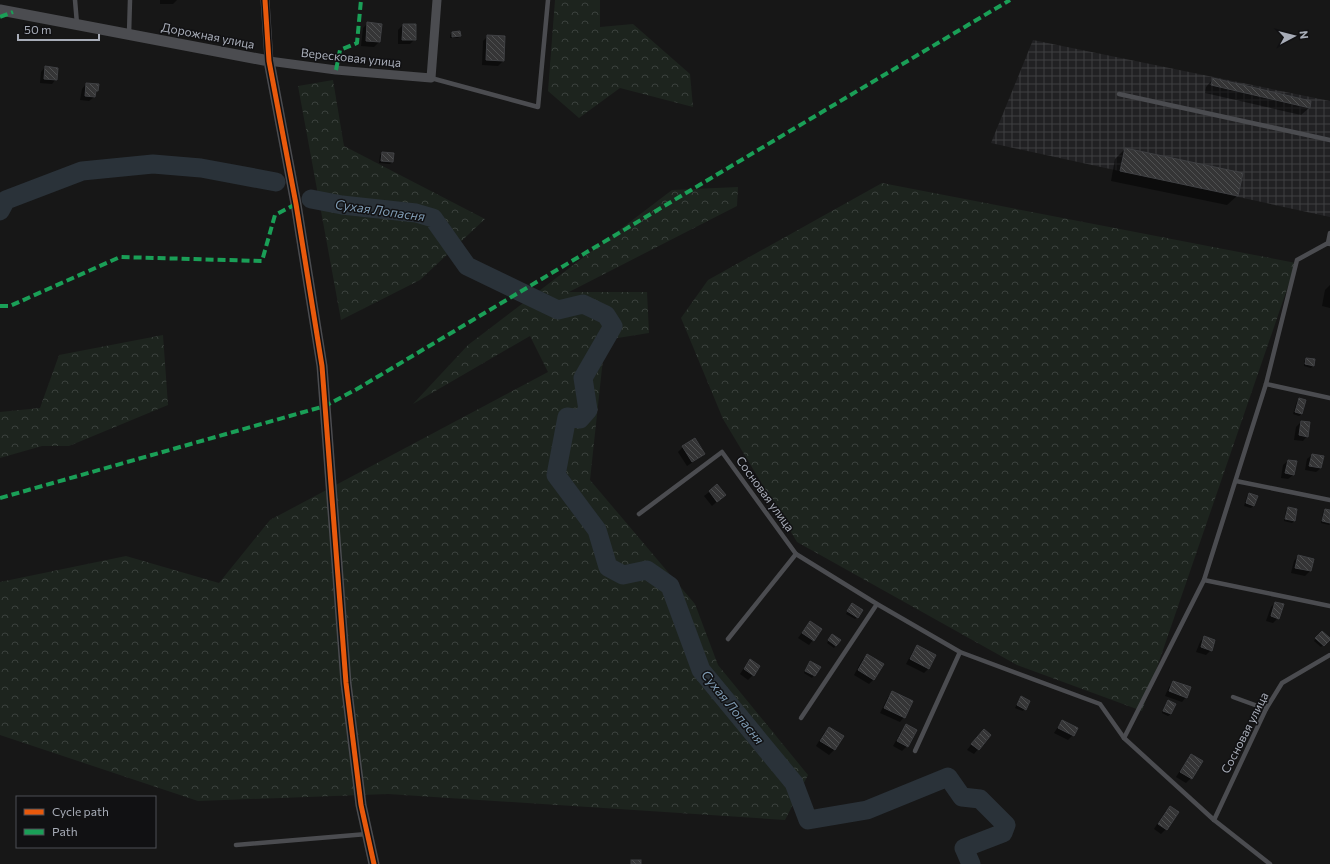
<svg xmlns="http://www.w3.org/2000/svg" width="1330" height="864" font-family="Commissioner,sans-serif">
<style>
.industrial{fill:url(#industrial-grid)}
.forest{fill:url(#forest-crowns)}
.shadow{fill:#0007}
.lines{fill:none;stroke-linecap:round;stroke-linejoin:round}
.river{stroke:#2a3239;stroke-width:19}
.building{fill:url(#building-back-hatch);stroke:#3f4043}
.service{stroke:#4b4c50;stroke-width:4.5}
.minor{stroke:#4b4c50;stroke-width:9}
.tertiary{stroke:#4b4c50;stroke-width:11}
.quiet{stroke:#1a9f57;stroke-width:4;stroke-dasharray:8 4;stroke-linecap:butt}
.cycleway-casing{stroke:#111113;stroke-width:8}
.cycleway{stroke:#e8590c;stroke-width:5}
.labels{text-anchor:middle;stroke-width:3;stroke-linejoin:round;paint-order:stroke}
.street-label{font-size:12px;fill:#a8adb8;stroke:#111113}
.water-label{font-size:13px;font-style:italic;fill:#7f9bb3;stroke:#111113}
</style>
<defs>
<pattern id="industrial-grid" width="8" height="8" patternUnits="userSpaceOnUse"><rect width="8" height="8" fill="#212123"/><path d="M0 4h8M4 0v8" fill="none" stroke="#3e3f41"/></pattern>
<pattern id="forest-crowns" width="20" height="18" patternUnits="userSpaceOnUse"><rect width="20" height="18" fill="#1d241e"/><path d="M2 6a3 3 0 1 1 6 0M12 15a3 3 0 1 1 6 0" fill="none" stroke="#3b413d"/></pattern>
<pattern id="building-back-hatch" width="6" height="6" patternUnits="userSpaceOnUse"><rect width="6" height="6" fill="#353536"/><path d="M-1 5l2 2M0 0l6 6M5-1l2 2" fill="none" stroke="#4f5051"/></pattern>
</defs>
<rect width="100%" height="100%" fill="#171717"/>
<polygon class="industrial" points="1033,40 1330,101 1330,217 991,143"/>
<g class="forest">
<polygon points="555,0 600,0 600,27 633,24 690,74 693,107 620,88 579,118 548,91"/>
<polygon points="333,80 344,146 485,219 420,280 341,320 298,86"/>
<polygon points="882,183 1296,263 1142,711 1017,665 797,542 723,419 681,318 708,280"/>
<polygon points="738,187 737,206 569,292 647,292 649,333 605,340 590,480 695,604 718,665 808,775 785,820 388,794 198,801 0,735 0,582 126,556 219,583 270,520 548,372 530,336 413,404 468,345 672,190"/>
<polygon points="163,335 168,405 69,446 42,446 0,458 0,412 40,408 59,355"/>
</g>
<g class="shadow">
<polygon points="160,0 177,0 173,4 160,4"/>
<polygon points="368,23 379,42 374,47 361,46 363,28"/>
<polygon points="403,25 415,39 410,44 398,44 398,30"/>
<polygon points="452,33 460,36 458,38 450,38 450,35"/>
<polygon points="488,36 503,61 498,66 482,65 483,41"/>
<polygon points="45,67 56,79 52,84 40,83 41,72"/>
<polygon points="1213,79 1309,108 1301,115 1205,93 1206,87"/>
<polygon points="86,84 97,91 95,94 94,97 89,101 80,100 82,89"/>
<polygon points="1125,149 1238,195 1227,205 1111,181 1115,159"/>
<polygon points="383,153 392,162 390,164 379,163 380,155"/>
<polygon points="1330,285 1330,308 1322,306 1325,290"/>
<polygon points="1307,359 1313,365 1311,368 1304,366 1304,361"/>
<polygon points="1299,399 1302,414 1299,416 1293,414 1297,401"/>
<polygon points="1301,422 1307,436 1303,441 1294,440 1296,427"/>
<polygon points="683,447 704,453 699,458 687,466 678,452"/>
<polygon points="1312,455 1321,468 1316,472 1305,470 1307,459"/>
<polygon points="1288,461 1296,462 1293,475 1288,479 1281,478 1283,465"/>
<polygon points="717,486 724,495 712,506 704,496"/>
<polygon points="1249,494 1256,497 1253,506 1251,508 1244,506 1247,496"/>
<polygon points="1288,508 1294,521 1292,523 1284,521 1286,510"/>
<polygon points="1325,510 1330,511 1330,524 1329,525 1321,523 1323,512"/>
<polygon points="1298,556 1313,560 1310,571 1305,576 1291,573 1294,561"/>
<polygon points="1275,603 1278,618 1273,623 1266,621 1271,607"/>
<polygon points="851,607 857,617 855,619 846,614"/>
<polygon points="810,622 813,640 809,645 798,638"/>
<polygon points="1322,632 1329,639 1321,647 1314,641"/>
<polygon points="1204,637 1211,650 1206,655 1196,652 1200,642"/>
<polygon points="831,638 836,645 834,648 827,643"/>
<polygon points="917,646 928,669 924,673 906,664 913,651"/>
<polygon points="867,655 874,679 869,684 854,675 862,660"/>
<polygon points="750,660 753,675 748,680 740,674 746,665"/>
<polygon points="810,662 819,667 812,678 804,673"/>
<polygon points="1174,682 1186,697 1182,702 1165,696 1169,687"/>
<polygon points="892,692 904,717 900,722 880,713 888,697"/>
<polygon points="1020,699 1029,701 1023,711 1015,708"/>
<polygon points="1168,702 1171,714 1168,716 1162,713 1166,704"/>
<polygon points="1062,722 1073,735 1068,740 1054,733 1058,727"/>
<polygon points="906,726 907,746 902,751 893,746 902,730"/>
<polygon points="829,728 842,736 834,750 829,755 816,746 824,733"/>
<polygon points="979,735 990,735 974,754 967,750"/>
<polygon points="1191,755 1201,761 1191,778 1186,783 1176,777 1187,760"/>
<polygon points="1170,807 1166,829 1161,834 1154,829 1165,812"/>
</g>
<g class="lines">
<g class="river">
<polyline points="311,199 342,205 416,213 433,218 467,266 558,310 583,304 606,315 613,326 583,378 588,410 580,419 567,417 556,475 597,530 608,567 623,575 647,570 670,586 701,670 794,783 808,820 867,810 948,777 962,797 980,799 1006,825 1003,833 964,848 971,864"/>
<polyline points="0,211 6,200 82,171 153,164 201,168 276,182"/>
</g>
</g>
<g class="building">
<polygon points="367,22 382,24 380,42 366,41"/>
<polygon points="403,24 416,24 416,40 402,40"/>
<polygon points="460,31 461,36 452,37 452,32"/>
<polygon points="487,35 505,36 504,61 486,60"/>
<polygon points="45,66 58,68 57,80 44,79"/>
<polygon points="1213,78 1311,101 1310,108 1211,85"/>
<polygon points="86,83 99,84 98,91 96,91 95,97 85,96"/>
<polygon points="1125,148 1243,173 1238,196 1120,171"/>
<polygon points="382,152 394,153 393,162 381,161"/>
<polygon points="1306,358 1315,359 1314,366 1305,364"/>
<polygon points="1299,398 1306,400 1302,414 1295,412"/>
<polygon points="1301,421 1310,422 1308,437 1299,435"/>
<polygon points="695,438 705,454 692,462 682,446"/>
<polygon points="1312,454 1324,456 1321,468 1309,466"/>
<polygon points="1288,460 1297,461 1294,475 1285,473"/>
<polygon points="717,484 726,495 717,502 709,491"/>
<polygon points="1249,493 1258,496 1254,506 1246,503"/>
<polygon points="1288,507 1297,509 1295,521 1285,519"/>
<polygon points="1325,509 1330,510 1330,523 1322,521"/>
<polygon points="1298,555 1314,559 1311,571 1295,568"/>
<polygon points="1275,602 1284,604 1279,619 1271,616"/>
<polygon points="852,603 863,610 858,618 847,611"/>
<polygon points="810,621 822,629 814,641 802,633"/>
<polygon points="1322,631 1330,638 1330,640 1324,646 1315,638"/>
<polygon points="832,634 841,640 836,646 828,640"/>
<polygon points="1204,636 1215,640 1212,651 1201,647"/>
<polygon points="917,645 936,655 929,669 910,659"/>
<polygon points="867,654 884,664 874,680 858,670"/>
<polygon points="750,659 760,666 754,676 744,669"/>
<polygon points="810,661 821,667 815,676 805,671"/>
<polygon points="1173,681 1191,687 1187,698 1169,691"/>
<polygon points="892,691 913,701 905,718 884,708"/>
<polygon points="1021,696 1030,701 1026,710 1017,705"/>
<polygon points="1168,700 1176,704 1171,714 1163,711"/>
<polygon points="1062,720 1078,728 1074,736 1058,728"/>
<polygon points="906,724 917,730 908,747 897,741"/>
<polygon points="829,727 844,736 835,750 820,741"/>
<polygon points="984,729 991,735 979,750 971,744"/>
<polygon points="1191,754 1203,761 1192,779 1180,772"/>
<polygon points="1170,806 1179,812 1167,830 1158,824"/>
<rect x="631" y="860" width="10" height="4"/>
</g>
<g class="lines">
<g class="service">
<polyline points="75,0 77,24"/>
<polyline points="129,34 130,0"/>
<polyline points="431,78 538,107 548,0"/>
<polyline points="1119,94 1330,140"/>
<polyline points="1328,243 1330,233"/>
<polyline points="1266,384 1330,398"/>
<polyline points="1236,481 1330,500"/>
<polyline points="639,514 722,452 796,554 877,604 960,652 1100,704 1124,738 1214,820 1270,864"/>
<polyline points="1204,580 1330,606"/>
<polyline points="728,639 796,554"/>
<polyline points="1233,697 1266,709"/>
<polyline points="801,718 877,604"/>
<polyline points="1124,738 1204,580 1266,384 1297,260 1328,243 1330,244"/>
<polyline points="915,751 960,652"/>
<polyline points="1214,820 1266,709 1282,683 1330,655"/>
<polyline points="236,845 367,834"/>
</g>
<polyline class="minor" points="265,0 269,61 336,70 431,78 437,0"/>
<polyline class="tertiary" points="0,10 269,61 296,204 322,366 346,683 361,805 374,864"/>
<g class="quiet">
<polyline points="0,17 13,12"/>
<polyline points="336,70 340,50 357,43 361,0"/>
<polyline points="0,306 10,306 120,257 262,261 275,215 296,204"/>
<polyline points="0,498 325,406 357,389 1010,0"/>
</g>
<g class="cycleway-casing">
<polyline id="cycleway" points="265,0 269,61 296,204 322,366 346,683 361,805 374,864"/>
</g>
<use href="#cycleway" class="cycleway"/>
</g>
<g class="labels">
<g class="street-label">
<text transform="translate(208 36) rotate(11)" y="4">Дорожная улица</text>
<text transform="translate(351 58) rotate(6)" y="4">Вересковая улица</text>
<text transform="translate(765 494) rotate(54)" y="4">Сосновая улица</text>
<text transform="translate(1245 733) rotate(-63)" y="4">Сосновая улица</text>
</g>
<g class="water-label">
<text transform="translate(380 210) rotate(8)" y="5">Сухая Лопасня</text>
<text transform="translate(733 707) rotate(51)" y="5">Сухая Лопасня</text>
</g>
</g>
<rect x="16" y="796" width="140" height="52" fill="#111113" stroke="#4d4f55"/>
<rect x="24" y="809" width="20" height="6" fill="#e8590c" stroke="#4d4f55"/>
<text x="52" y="816" font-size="12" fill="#a8adb8">Cycle path</text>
<rect x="24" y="829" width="20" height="6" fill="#1a9f57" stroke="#4d4f55"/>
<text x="52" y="836" font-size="12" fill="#a8adb8">Path</text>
<g transform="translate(1294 36) rotate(83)" stroke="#111113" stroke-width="3" paint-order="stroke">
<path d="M0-3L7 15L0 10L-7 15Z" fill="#a8adb8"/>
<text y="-6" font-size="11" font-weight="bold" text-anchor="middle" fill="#a8adb8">N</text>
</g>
<path d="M18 34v6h81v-6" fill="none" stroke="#a8adb8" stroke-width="2"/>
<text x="24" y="34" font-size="12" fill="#a8adb8" stroke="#111113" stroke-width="3" paint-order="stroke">50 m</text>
</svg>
